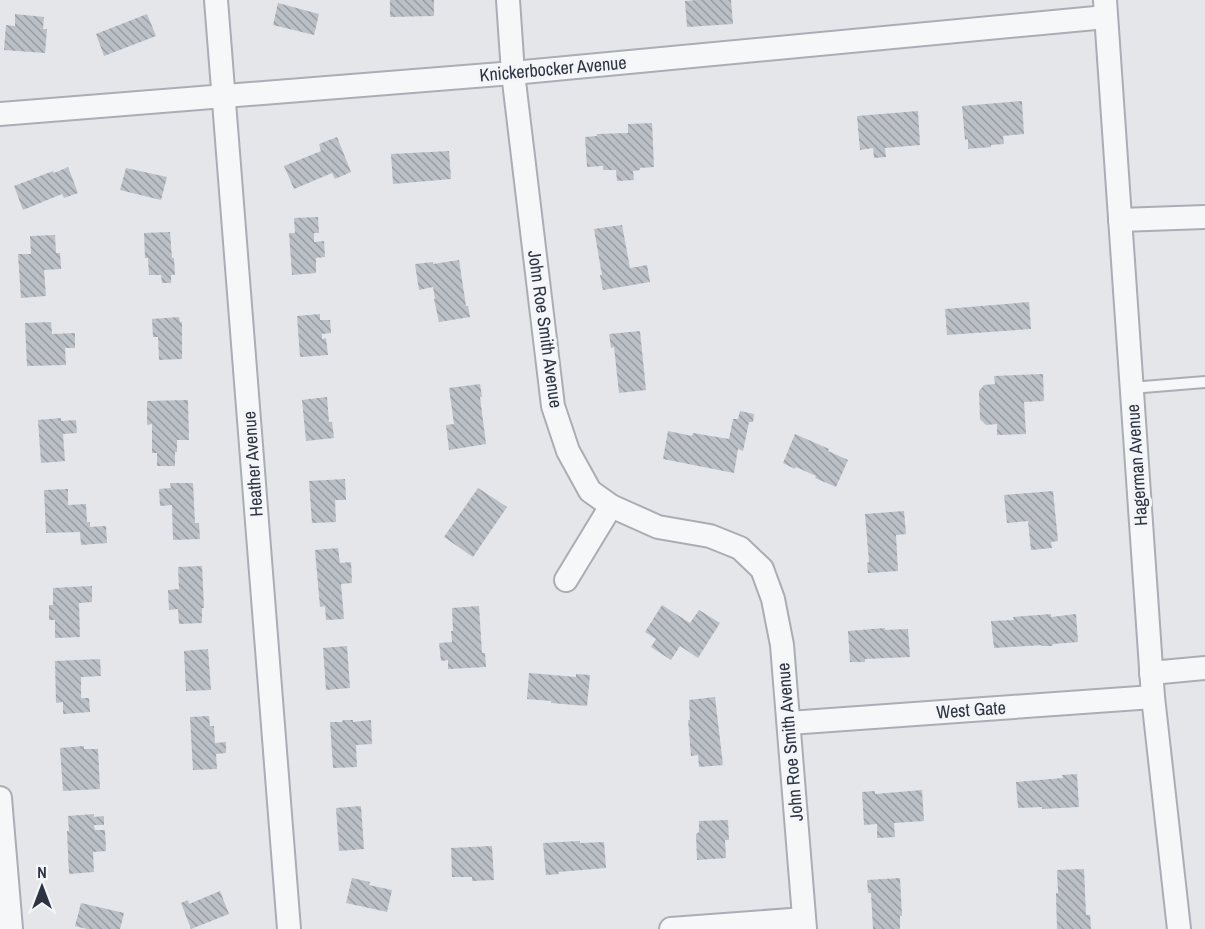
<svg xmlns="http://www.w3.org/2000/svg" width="1205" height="929" font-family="'Archivo Narrow',sans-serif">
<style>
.building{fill:url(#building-back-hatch)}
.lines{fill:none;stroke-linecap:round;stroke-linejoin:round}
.lane-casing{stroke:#a9adb4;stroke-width:14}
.street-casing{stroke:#a9adb4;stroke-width:26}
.lane{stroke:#f6f7f9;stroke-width:10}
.street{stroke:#f6f7f9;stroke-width:22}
.labels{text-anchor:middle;stroke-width:6;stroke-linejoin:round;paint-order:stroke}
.street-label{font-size:18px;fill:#2d3441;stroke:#f3f5f8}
</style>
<defs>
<pattern id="building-back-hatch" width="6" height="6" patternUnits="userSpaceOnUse" patternTransform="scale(1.5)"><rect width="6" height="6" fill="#bbc0c7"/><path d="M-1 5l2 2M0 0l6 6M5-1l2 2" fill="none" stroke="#989da3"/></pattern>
</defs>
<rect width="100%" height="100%" fill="#e4e6ea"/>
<g class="building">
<polygon points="390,0 434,0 434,16 390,17"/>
<polygon points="698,0 731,0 733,24 687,27 685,1"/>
<polygon points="278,3 319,14 314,35 273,25"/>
<polygon points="15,14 44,17 43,29 47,29 45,53 4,50 6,25 15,26"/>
<polygon points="147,14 156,36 104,56 96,34"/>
<polygon points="1022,101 1024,134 1003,136 1004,144 991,145 991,147 968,149 968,139 965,140 962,106"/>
<polygon points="918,111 920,145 885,148 886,157 874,158 873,148 860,150 857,116"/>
<polygon points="652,123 654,167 640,168 640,170 633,171 634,180 617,181 616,170 603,170 603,166 587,167 585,137 597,136 597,134 628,133 628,124"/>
<polygon points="337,137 351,172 335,179 332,173 294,189 284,166 321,151 319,144"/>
<polygon points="449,151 451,179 393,184 391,154"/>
<polygon points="68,167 78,193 64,198 62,194 23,210 14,186 53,171 54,173"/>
<polygon points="126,168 167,177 161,200 120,190"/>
<polygon points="318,217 319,233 314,233 314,242 324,241 325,257 316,258 316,273 292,275 289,233 295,233 294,218"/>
<polygon points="622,225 630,268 647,265 650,282 603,290 600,275 602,275 594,229"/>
<polygon points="170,232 172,258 174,258 175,275 171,275 171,283 162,283 161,275 149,275 148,258 145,258 144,233"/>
<polygon points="55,235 56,253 60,253 61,269 44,270 46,296 21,298 18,254 31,254 30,236"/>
<polygon points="459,260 466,306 468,306 470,317 439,322 434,299 435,299 433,287 419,290 415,264 433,262 433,264"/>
<polygon points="1029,302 1031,329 947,335 945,309"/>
<polygon points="320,314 320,320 330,320 331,333 322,334 322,339 326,338 328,355 300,357 297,316"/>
<polygon points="179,317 180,322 182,322 182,359 159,360 158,337 153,337 152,319"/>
<polygon points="51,322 52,334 75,333 75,348 65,348 66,365 27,366 25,323"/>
<polygon points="640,331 646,390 619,393 614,347 611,348 609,334"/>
<polygon points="1043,374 1044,401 1024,402 1026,434 997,435 997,424 986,425 980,419 979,391 984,385 995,384 994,376"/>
<polygon points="480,384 482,397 480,397 486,444 449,450 446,425 454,424 449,388"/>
<polygon points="327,397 329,422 332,422 334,438 306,441 302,400"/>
<polygon points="188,400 189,440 177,440 177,452 175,452 175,466 157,466 157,453 152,453 152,424 147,425 147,401"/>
<polygon points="740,411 754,414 753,422 749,422 743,451 738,449 734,473 663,459 668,431 692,436 693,433 729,439 733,419 738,419"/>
<polygon points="61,418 61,421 76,420 77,433 63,434 65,461 41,463 38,420"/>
<polygon points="795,434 829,449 828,451 848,460 836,487 815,478 816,476 796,467 795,469 783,463"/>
<polygon points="345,479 346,500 335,500 336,522 312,523 309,481"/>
<polygon points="170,483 193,483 195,523 199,523 200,539 173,540 172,505 160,506 159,489 171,488"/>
<polygon points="478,488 507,507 473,557 444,537"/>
<polygon points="68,489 68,505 86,504 87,522 90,522 90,527 106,526 107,543 81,545 80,532 46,533 44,490"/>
<polygon points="1053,491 1058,541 1051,542 1052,548 1031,550 1028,521 1007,523 1004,495"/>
<polygon points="904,511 906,534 896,535 898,571 868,573 867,563 869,562 865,514"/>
<polygon points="338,548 340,563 351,562 352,583 341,584 344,619 326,620 325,606 320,607 315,550"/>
<polygon points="202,566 204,608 202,608 202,623 179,624 178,609 169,610 168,590 179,589 178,567"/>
<polygon points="92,586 92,602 79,603 80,637 55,638 55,620 49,620 49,605 53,605 53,588"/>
<polygon points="662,605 690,623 699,610 720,623 698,658 680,646 671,660 651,647 656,639 645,632"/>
<polygon points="479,606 482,653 485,653 486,667 448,669 448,660 441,661 439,643 452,642 451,631 453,631 452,608"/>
<polygon points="1051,614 1051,617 1076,614 1078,642 1053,644 1052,646 1041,646 1042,645 994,648 991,621 1014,620 1013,617"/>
<polygon points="885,628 885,630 908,629 910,657 865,659 865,662 850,662 848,631"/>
<polygon points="347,646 350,688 326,690 323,648"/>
<polygon points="208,649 211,690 186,691 184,651"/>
<polygon points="100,659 101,676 81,677 81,698 89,698 90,712 63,714 63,702 56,703 55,661"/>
<polygon points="529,673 576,677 576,674 590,675 587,706 551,703 551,701 527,699"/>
<polygon points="715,697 723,765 699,767 698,755 691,756 688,720 690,720 689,700"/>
<polygon points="209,716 210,726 214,726 215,743 226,742 226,753 216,754 217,769 193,770 190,717"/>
<polygon points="343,720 353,720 353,722 371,720 372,744 356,745 357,767 333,768 330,722 342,722"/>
<polygon points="84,746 84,749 98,749 100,789 63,791 60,748"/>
<polygon points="1077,774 1079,807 1042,809 1042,807 1018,808 1016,782 1063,778 1062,775"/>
<polygon points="922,790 924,821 894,823 895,837 877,838 877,824 864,825 862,792 875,791 875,794"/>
<polygon points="361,806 364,849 339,851 336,808"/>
<polygon points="94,814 94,817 104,816 104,825 94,825 95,830 105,830 106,851 93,852 94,872 69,874 67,831 69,831 68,816"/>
<polygon points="728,820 729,840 725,840 726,858 697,860 696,834 699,832 699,821"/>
<polygon points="580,841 580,843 604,842 606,868 558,872 559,874 546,875 543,843"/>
<polygon points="492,846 494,880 472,881 472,877 452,877 451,848"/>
<polygon points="1084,869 1086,915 1090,915 1091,929 1057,929 1056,893 1058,893 1057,870"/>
<polygon points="352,878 370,882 369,885 392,890 387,912 346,903"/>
<polygon points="900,878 902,916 900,916 900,929 873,929 871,893 868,893 867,880"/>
<polygon points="220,891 229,914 191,929 181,903 188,900 189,904"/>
<polygon points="81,903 124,913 120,929 87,929 75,926"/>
</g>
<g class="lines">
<g class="lane-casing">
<polyline id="lane" points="1131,388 1205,382"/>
</g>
<g class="street-casing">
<g id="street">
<polyline points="216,0 289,929"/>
<polyline points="508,0 513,73 553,406 568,451 590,491 611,506 658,527 710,536 740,548 762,569 773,599 782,645 805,929"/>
<polyline points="1105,0 1153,697 1179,929"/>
<polyline points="0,114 513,73 1106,17"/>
<polyline points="1120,220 1205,217"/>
<polyline points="566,580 611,506"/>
<polyline points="1151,673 1205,668"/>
<polyline points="789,723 1153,697"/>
<polyline points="0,798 11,929"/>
<polyline points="671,929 804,919"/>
</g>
</g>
<use href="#lane" class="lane"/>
<use href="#street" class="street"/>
</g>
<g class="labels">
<g class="street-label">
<text transform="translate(553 69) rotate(-5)" y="6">Knickerbocker Avenue</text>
<text transform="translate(545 329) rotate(82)" y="6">John Roe Smith Avenue</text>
<text transform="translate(253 464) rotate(-94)" y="6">Heather Avenue</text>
<text transform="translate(1137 465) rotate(-94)" y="6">Hagerman Avenue</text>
<text transform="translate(971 710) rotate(-4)" y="6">West Gate</text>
<text transform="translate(790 742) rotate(-95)" y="6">John Roe Smith Avenue</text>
</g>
</g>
<g transform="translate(42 887)" stroke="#f3f5f8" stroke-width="4.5" paint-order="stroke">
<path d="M0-4.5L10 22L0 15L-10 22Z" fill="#2d3441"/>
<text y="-9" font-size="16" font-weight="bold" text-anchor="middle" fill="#2d3441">N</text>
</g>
</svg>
